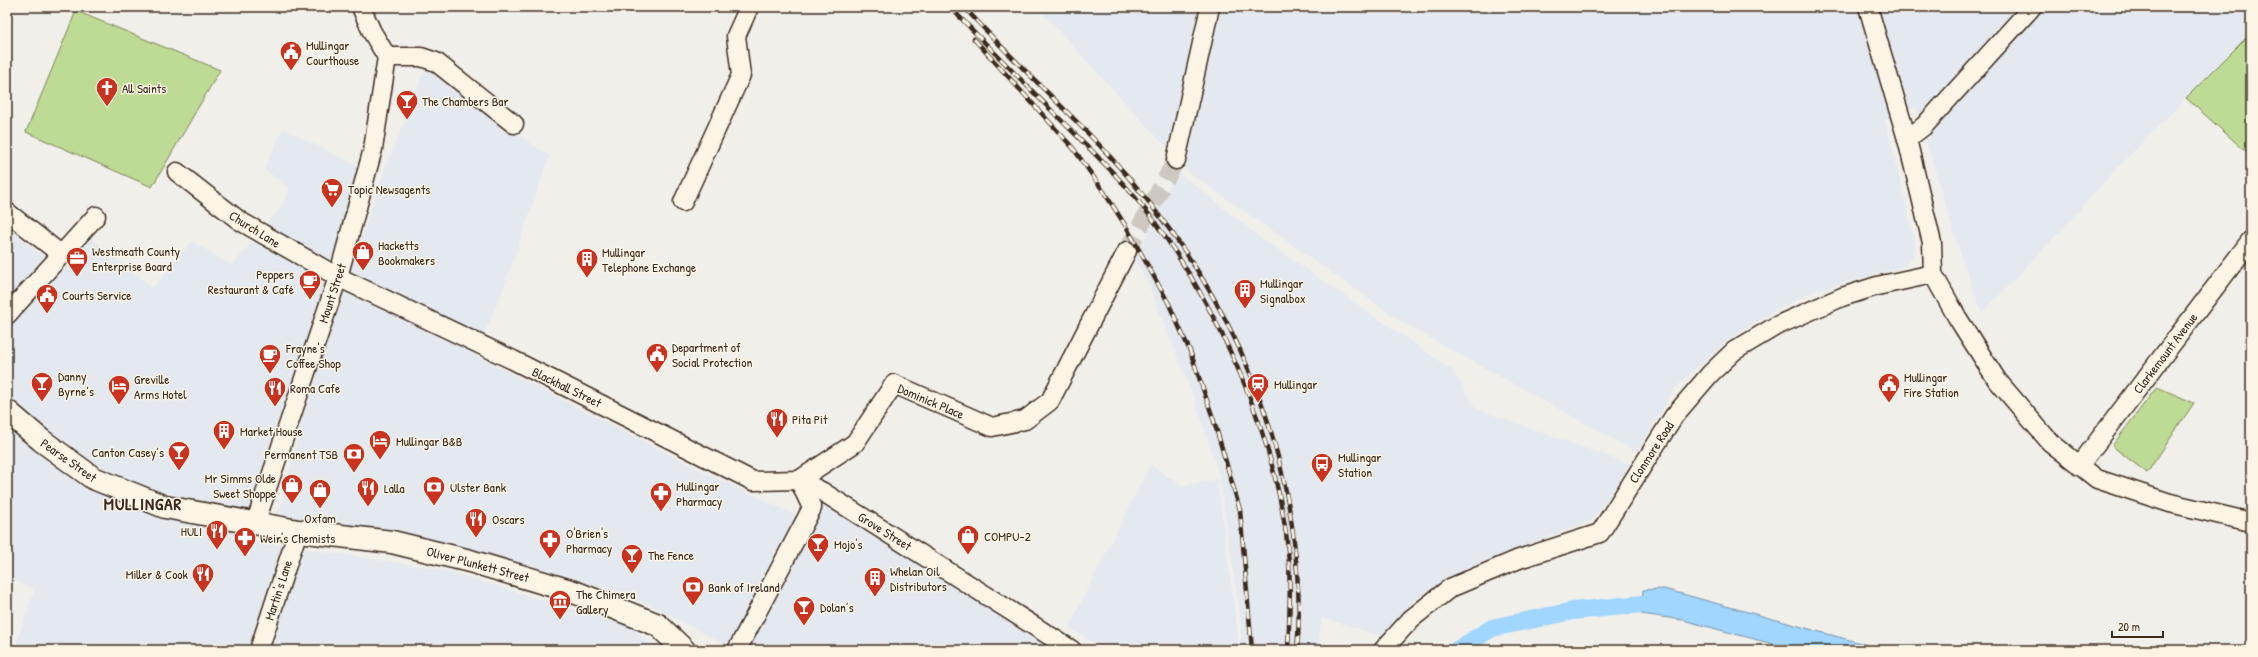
<svg xmlns="http://www.w3.org/2000/svg" width="2258" height="657" font-family="'Patrick Hand',sans-serif">
<style>
.built{fill:#e4e8ef}
.green{fill:#bddb94;stroke:#7c8259}
.water{fill:#a0d6ff;stroke:#7891a5}
.lines{fill:none;stroke-linecap:round;stroke-linejoin:round}
.canal{stroke:#a0d6ff;stroke-width:18}
.minor-tunnel{stroke:#cdc8c1;stroke-width:18;stroke-dasharray:18 9;stroke-linecap:butt}
.minor-casing{stroke:#3b2a1e;stroke-width:21}
.major-casing{stroke:#3b2a1e;stroke-width:25}
.minor{stroke:#fcf5e5;stroke-width:18}
.major{stroke:#fcf5e5;stroke-width:22}
.rail-casing{stroke:#3b2a1e;stroke-width:4.5}
.rail{stroke:#fcf5e5;stroke-width:3;stroke-dasharray:9;stroke-linecap:butt}
.labels{text-anchor:middle;stroke-width:3;stroke-linejoin:round;paint-order:stroke}
.poi-label{font-size:13px;fill:#3b2a1e;stroke:#fcf5e5;text-anchor:start}
.street-label{font-size:13px;fill:#3b2a1e;stroke:#fcf5e5}
.district-label{font-size:17px;font-weight:bold;letter-spacing:1px;fill:#3b2a1e;stroke:#fcf5e5}
</style>
<rect width="100%" height="100%" fill="#f1efea"/>
<filter id="ink" filterUnits="userSpaceOnUse"><feTurbulence type="fractalNoise" baseFrequency=".025" numOctaves="2"/><feDisplacementMap in="SourceGraphic" scale="8" xChannelSelector="R" yChannelSelector="G"/><feConvolveMatrix kernelMatrix="1 2 1 2 8 2 1 2 1" color-interpolation-filters="sRGB"/></filter>
<g filter="url(#ink)">
<g class="built">
<polygon points="1037,7 2251,7 2251,33 2113,172 2067,224 1982,313 1959,249 1916,107 1885,120 1915,243 1913,256 1903,267 1813,291 1774,311 1728,340 1675,388 1637,452 1405,324 1191,174"/>
<polygon points="425,69 549,156 504,287 475,355 704,472 800,517 826,501 1064,650 736,650 650,605 546,570 409,536 278,517 308,397 338,305 385,169"/>
<polygon points="283,129 359,166 321,303 240,539 444,570 635,628 653,650 14,650 35,589 7,578 7,226 62,272 91,238 153,288 192,241 232,266 282,206 289,188 264,169"/>
<polygon points="1177,171 1261,238 1452,370 1477,409 1631,465 1592,520 1474,565 1415,599 1382,636 1322,618 1317,650 1241,650 1241,623 1219,475 1195,400 1147,281 1135,261"/>
<polygon points="1150,465 1182,486 1217,479 1240,650 1104,650 1069,627"/>
</g>
<g class="green">
<polygon points="76,11 220,70 152,187 26,132"/>
<polygon points="2251,33 2251,156 2186,98"/>
<polygon points="2157,387 2194,403 2147,473 2112,446"/>
</g>
<polygon class="water" points="1664,589 1886,650 1795,650 1683,620 1641,614 1643,590"/>
<g class="lines">
<polyline class="canal" points="1457,650 1492,628 1573,611 1642,604 1667,607"/>
<polyline class="minor-tunnel" points="1127,251 1176,160"/>
<g class="minor-casing">
<g id="minor">
<polyline points="361,7 372,32 387,57"/>
<polyline points="1868,7 1907,139 1932,243 1933,274 1957,317 1997,380 2050,442 2097,479 2170,503 2251,522"/>
<polyline points="387,57 421,57 436,62 514,124"/>
<polyline points="1907,139 1924,126 2032,7"/>
<polyline points="1176,160 1210,7"/>
<polyline points="177,172 240,221 338,277 513,360 753,481 799,480 823,492 1072,650"/>
<polyline points="683,202 741,75 736,36 749,7"/>
<polyline points="7,212 62,255"/>
<polyline points="7,315 96,216"/>
<polyline points="2079,466 2251,240"/>
<polyline points="799,480 855,443 894,384 992,427 1025,420 1050,401 1127,251"/>
<polyline points="255,524 338,277 373,149 387,57"/>
<polyline points="259,650 298,531"/>
<polyline points="737,650 812,508 799,480"/>
<polyline points="1383,650 1411,619 1450,588 1519,559 1600,533 1674,416 1710,374 1734,351 1776,326 1842,297 1877,286 1933,274"/>
</g>
</g>
<g class="major-casing">
<polyline id="major" points="7,411 41,440 93,478 165,507 298,531 392,542 470,561 574,592 658,625 684,650"/>
</g>
<use href="#minor" class="minor"/>
<use href="#major" class="major"/>
<g class="rail-casing">
<g id="rail">
<path d="M 950,7 C 984,42 1019,78 1054,113 C 1088,147 1125,182 1154,221 C 1216,306 1267,417 1284,521 C 1292,564 1290,607 1288,650"/>
<path d="M 964,7 C 1009,57 1058,101 1104,150 C 1205,258 1273,386 1293,533 C 1298,572 1301,611 1297,650"/>
<polyline points="974,39 1073,148 1104,192 1127,228 1168,302 1190,351 1214,421 1240,510 1252,650"/>
</g>
</g>
<use href="#rail" class="rail"/>
</g>
</g>
<defs>
<g id="civic-pin" transform="scale(1.15)"><path d="M0 17L-7.5 6A9.5 9.5 0 1 1 7.5 6Z" fill="#c8321e" stroke="#fcf5e5"/><path d="M-.6-6.5H3V-4.5H.6V-3L4-1V1h2V6H-6V1h2V-1L-.6-3ZM-1.2 2.5V6h2.4V2.5Z" fill="#fff"/></g>
<g id="church-pin" transform="scale(1.15)"><path d="M0 17L-7.5 6A9.5 9.5 0 1 1 7.5 6Z" fill="#c8321e" stroke="#fcf5e5"/><path d="M-1.2-6h2.4v3.5h3.3v2.4h-3.3V6h-2.4V-.1h-3.3v-2.4h3.3Z" fill="#fff"/></g>
<g id="bar-pin" transform="scale(1.15)"><path d="M0 17L-7.5 6A9.5 9.5 0 1 1 7.5 6Z" fill="#c8321e" stroke="#fcf5e5"/><path d="M-6-5H6L.8 .8V4.5H3.5V6h-7V4.5H-.8V.8Z" fill="#fff"/></g>
<g id="supermarket-pin" transform="scale(1.15)"><path d="M0 17L-7.5 6A9.5 9.5 0 1 1 7.5 6Z" fill="#c8321e" stroke="#fcf5e5"/><path d="M-6-5.5h2.5l.6 2H6L4.5 2H-2.5L-4.4-4H-6ZM-1.5 3.2a1.3 1.3 0 1 0 .1 0ZM3 3.2a1.3 1.3 0 1 0 .1 0Z" fill="#fff"/></g>
<g id="shop-pin" transform="scale(1.15)"><path d="M0 17L-7.5 6A9.5 9.5 0 1 1 7.5 6Z" fill="#c8321e" stroke="#fcf5e5"/><path d="M-5-2.5h2.3a2.7 3.5 0 0 1 5.4 0H5L5.5 6h-11ZM-1.5-2.5h3a1.5 2.3 0 0 0-3 0Z" fill="#fff"/></g>
<g id="office-pin" transform="scale(1.15)"><path d="M0 17L-7.5 6A9.5 9.5 0 1 1 7.5 6Z" fill="#c8321e" stroke="#fcf5e5"/><path d="M-6-3h4V-5.5h4V-3h4V5H-6ZM-1-4.5V-3h2v-1.5ZM-6 0V1H6V0Z" fill="#fff"/></g>
<g id="building-pin" transform="scale(1.15)"><path d="M0 17L-7.5 6A9.5 9.5 0 1 1 7.5 6Z" fill="#c8321e" stroke="#fcf5e5"/><path d="M-4-6H4V6H1V3H-1V6H-4ZM-2.5-4.3h1.7v1.8h-1.7ZM.8-4.3h1.7v1.8H.8ZM-2.5-1h1.7V.8h-1.7ZM.8-1h1.7V.8H.8Z" fill="#fff"/></g>
<g id="cafe-pin" transform="scale(1.15)"><path d="M0 17L-7.5 6A9.5 9.5 0 1 1 7.5 6Z" fill="#c8321e" stroke="#fcf5e5"/><path d="M-5.5-4.5H6V0H3Q3 3.5 0 3.5H-2.5Q-5.5 3.5-5.5 0ZM3-3.2v2h1.7v-2ZM-6 4.5H4V6H-6Z" fill="#fff"/></g>
<g id="station-pin" transform="scale(1.15)"><path d="M0 17L-7.5 6A9.5 9.5 0 1 1 7.5 6Z" fill="#c8321e" stroke="#fcf5e5"/><path d="M-3-6H3Q5-6 5-4V2Q5 4 3 4L4.5 6H3L1.5 4h-3L-3 6H-4.5L-3 4Q-5 4-5 2V-4Q-5-6-3-6ZM-3.5-4v3h7v-3ZM-3.5 1v1.5H-2V1ZM2 1v1.5H3.5V1Z" fill="#fff"/></g>
<g id="hotel-pin" transform="scale(1.15)"><path d="M0 17L-7.5 6A9.5 9.5 0 1 1 7.5 6Z" fill="#c8321e" stroke="#fcf5e5"/><path d="M-6-4.5h1.5V1H6V5H4.5V3h-9V5H-6ZM-4 0a1.8 1.8 0 1 1 3.6 0ZM.5 0V-2.5h3Q6-2.5 6 0Z" fill="#fff"/></g>
<g id="restaurant-pin" transform="scale(1.15)"><path d="M0 17L-7.5 6A9.5 9.5 0 1 1 7.5 6Z" fill="#c8321e" stroke="#fcf5e5"/><path d="M-5-6h1v4h1v-4h1v4h1v-4h1v5L-1.5 .5V6h-2V.5L-5-1ZM5-6V6H3V1.5H1.5Q1.5-4 5-6Z" fill="#fff"/></g>
<g id="bank-pin" transform="scale(1.15)"><path d="M0 17L-7.5 6A9.5 9.5 0 1 1 7.5 6Z" fill="#c8321e" stroke="#fcf5e5"/><path d="M-6-4H6V4H-6ZM0-2.3a2.3 2.3 0 1 0 0 4.6a2.3 2.3 0 1 0 0-4.6Z" fill="#fff"/></g>
<g id="bus-pin" transform="scale(1.15)"><path d="M0 17L-7.5 6A9.5 9.5 0 1 1 7.5 6Z" fill="#c8321e" stroke="#fcf5e5"/><path d="M-5-6H5V4H4V6H2V4H-2V6H-4V4H-5ZM-3.5-4V0h7V-4ZM-3.5 1.2v1.5H-2V1.2ZM2 1.2v1.5H3.5V1.2Z" fill="#fff"/></g>
<g id="pharmacy-pin" transform="scale(1.15)"><path d="M0 17L-7.5 6A9.5 9.5 0 1 1 7.5 6Z" fill="#c8321e" stroke="#fcf5e5"/><path d="M-2-6h4v4h4v4h-4v4h-4v-4h-4v-4h4Z" fill="#fff"/></g>
<g id="museum-pin" transform="scale(1.15)"><path d="M0 17L-7.5 6A9.5 9.5 0 1 1 7.5 6Z" fill="#c8321e" stroke="#fcf5e5"/><path d="M0-6L6-3V-2H-6V-3ZM-5-1h2V3h-2ZM-1-1h2V3h-2ZM3-1h2V3H3ZM-6 4H6V6H-6Z" fill="#fff"/></g>
</defs>
<g fill-rule="evenodd">
<use href="#civic-pin" x="291" y="52"/>
<use href="#church-pin" x="107" y="88"/>
<use href="#bar-pin" x="407" y="101"/>
<use href="#supermarket-pin" x="332" y="189"/>
<use href="#shop-pin" x="363" y="252"/>
<use href="#office-pin" x="77" y="258"/>
<use href="#building-pin" x="587" y="259"/>
<use href="#cafe-pin" x="310" y="281"/>
<use href="#building-pin" x="1245" y="290"/>
<use href="#civic-pin" x="47" y="295"/>
<use href="#civic-pin" x="657" y="354"/>
<use href="#cafe-pin" x="270" y="355"/>
<use href="#bar-pin" x="42" y="383"/>
<use href="#station-pin" x="1258" y="384"/>
<use href="#civic-pin" x="1889" y="384"/>
<use href="#hotel-pin" x="119" y="386"/>
<use href="#restaurant-pin" x="275" y="388"/>
<use href="#restaurant-pin" x="777" y="419"/>
<use href="#building-pin" x="224" y="431"/>
<use href="#hotel-pin" x="380" y="441"/>
<use href="#bar-pin" x="179" y="452"/>
<use href="#bank-pin" x="354" y="454"/>
<use href="#bus-pin" x="1322" y="464"/>
<use href="#shop-pin" x="292" y="485"/>
<use href="#bank-pin" x="434" y="487"/>
<use href="#restaurant-pin" x="368" y="488"/>
<use href="#shop-pin" x="320" y="490"/>
<use href="#pharmacy-pin" x="661" y="493"/>
<use href="#restaurant-pin" x="476" y="519"/>
<use href="#restaurant-pin" x="217" y="531"/>
<use href="#shop-pin" x="968" y="536"/>
<use href="#pharmacy-pin" x="245" y="538"/>
<use href="#pharmacy-pin" x="550" y="540"/>
<use href="#bar-pin" x="818" y="544"/>
<use href="#bar-pin" x="632" y="555"/>
<use href="#restaurant-pin" x="203" y="574"/>
<use href="#building-pin" x="875" y="578"/>
<use href="#bank-pin" x="693" y="587"/>
<use href="#museum-pin" x="560" y="601"/>
<use href="#bar-pin" x="804" y="607"/>
</g>
<g class="labels">
<g class="poi-label">
<text x="306" y="50">Mullingar<tspan x="306" dy="15">Courthouse</tspan></text>
<text x="122" y="93">All Saints</text>
<text x="422" y="106">The Chambers Bar</text>
<text x="348" y="194">Topic Newsagents</text>
<text x="378" y="250">Hacketts<tspan x="378" dy="15">Bookmakers</tspan></text>
<text x="92" y="256">Westmeath County<tspan x="92" dy="15">Enterprise Board</tspan></text>
<text x="602" y="257">Mullingar<tspan x="602" dy="15">Telephone Exchange</tspan></text>
<text x="294" y="279" text-anchor="end">Peppers<tspan x="294" dy="15">Restaurant &amp; Café</tspan></text>
<text x="1260" y="288">Mullingar<tspan x="1260" dy="15">Signalbox</tspan></text>
<text x="62" y="300">Courts Service</text>
<text x="672" y="352">Department of<tspan x="672" dy="15">Social Protection</tspan></text>
<text x="286" y="353">Frayne's<tspan x="286" dy="15">Coffee Shop</tspan></text>
<text x="58" y="381">Danny<tspan x="58" dy="15">Byrne’s</tspan></text>
<text x="1904" y="382">Mullingar<tspan x="1904" dy="15">Fire Station</tspan></text>
<text x="134" y="384">Greville<tspan x="134" dy="15">Arms Hotel</tspan></text>
<text x="1274" y="389">Mullingar</text>
<text x="290" y="393">Roma Cafe</text>
<text x="792" y="424">Pita Pit</text>
<text x="240" y="436">Market House</text>
<text x="396" y="446">Mullingar B&amp;B</text>
<text x="164" y="457" text-anchor="end">Canton Casey’s</text>
<text x="338" y="459" text-anchor="end">Permanent TSB</text>
<text x="1338" y="462">Mullingar<tspan x="1338" dy="15">Station</tspan></text>
<text x="276" y="483" text-anchor="end">Mr Simms Olde<tspan x="276" dy="15">Sweet Shoppe</tspan></text>
<text x="676" y="491">Mullingar<tspan x="676" dy="15">Pharmacy</tspan></text>
<text x="450" y="492">Ulster Bank</text>
<text x="384" y="493">Lalla</text>
<text x="320" y="523" text-anchor="middle">Oxfam</text>
<text x="492" y="524">Oscars</text>
<text x="202" y="536" text-anchor="end">HULI</text>
<text x="566" y="538">O'Brien's<tspan x="566" dy="15">Pharmacy</tspan></text>
<text x="984" y="541">COMPU-2</text>
<text x="260" y="543">Weir's Chemists</text>
<text x="834" y="549">Mojo's</text>
<text x="648" y="560">The Fence</text>
<text x="890" y="576">Whelan Oil<tspan x="890" dy="15">Distributors</tspan></text>
<text x="188" y="579" text-anchor="end">Miller &amp; Cook</text>
<text x="708" y="592">Bank of Ireland</text>
<text x="576" y="599">The Chimera<tspan x="576" dy="15">Gallery</tspan></text>
<text x="820" y="612">Dolan’s</text>
</g>
<g class="street-label">
<text transform="translate(255 229) rotate(32)" y="5">Church Lane</text>
<text transform="translate(332 293) rotate(-72)" y="5">Mount Street</text>
<text transform="translate(2165 353) rotate(-53)" y="5">Clarkemount Avenue</text>
<text transform="translate(567 387) rotate(26)" y="5">Blackhall Street</text>
<text transform="translate(931 401) rotate(23)" y="5">Dominick Place</text>
<text transform="translate(1651 452) rotate(-57)" y="5">Clonmore Road</text>
<text transform="translate(69 460) rotate(35)" y="5">Pearse Street</text>
<text transform="translate(885 531) rotate(32)" y="5">Grove Street</text>
<text transform="translate(478 564) rotate(15)" y="5">Oliver Plunkett Street</text>
<text transform="translate(278 590) rotate(-72)" y="5">Martin's Lane</text>
</g>
<g class="district-label">
<text x="143" y="510">MULLINGAR</text>
</g>
</g>
<rect width="2258" height="657" fill="none" stroke="#fcf5e5" stroke-width="24"/>
<rect x="12" y="12" width="2234" height="633" fill="none" stroke="#3b2a1e" stroke-width="1.5" filter="url(#ink)"/>
<path d="M2112 631v6h51v-6" fill="none" stroke="#3b2a1e" stroke-width="2"/>
<text x="2118" y="631" font-size="12" fill="#3b2a1e" stroke="#fcf5e5" stroke-width="3" paint-order="stroke">20 m</text>
</svg>
